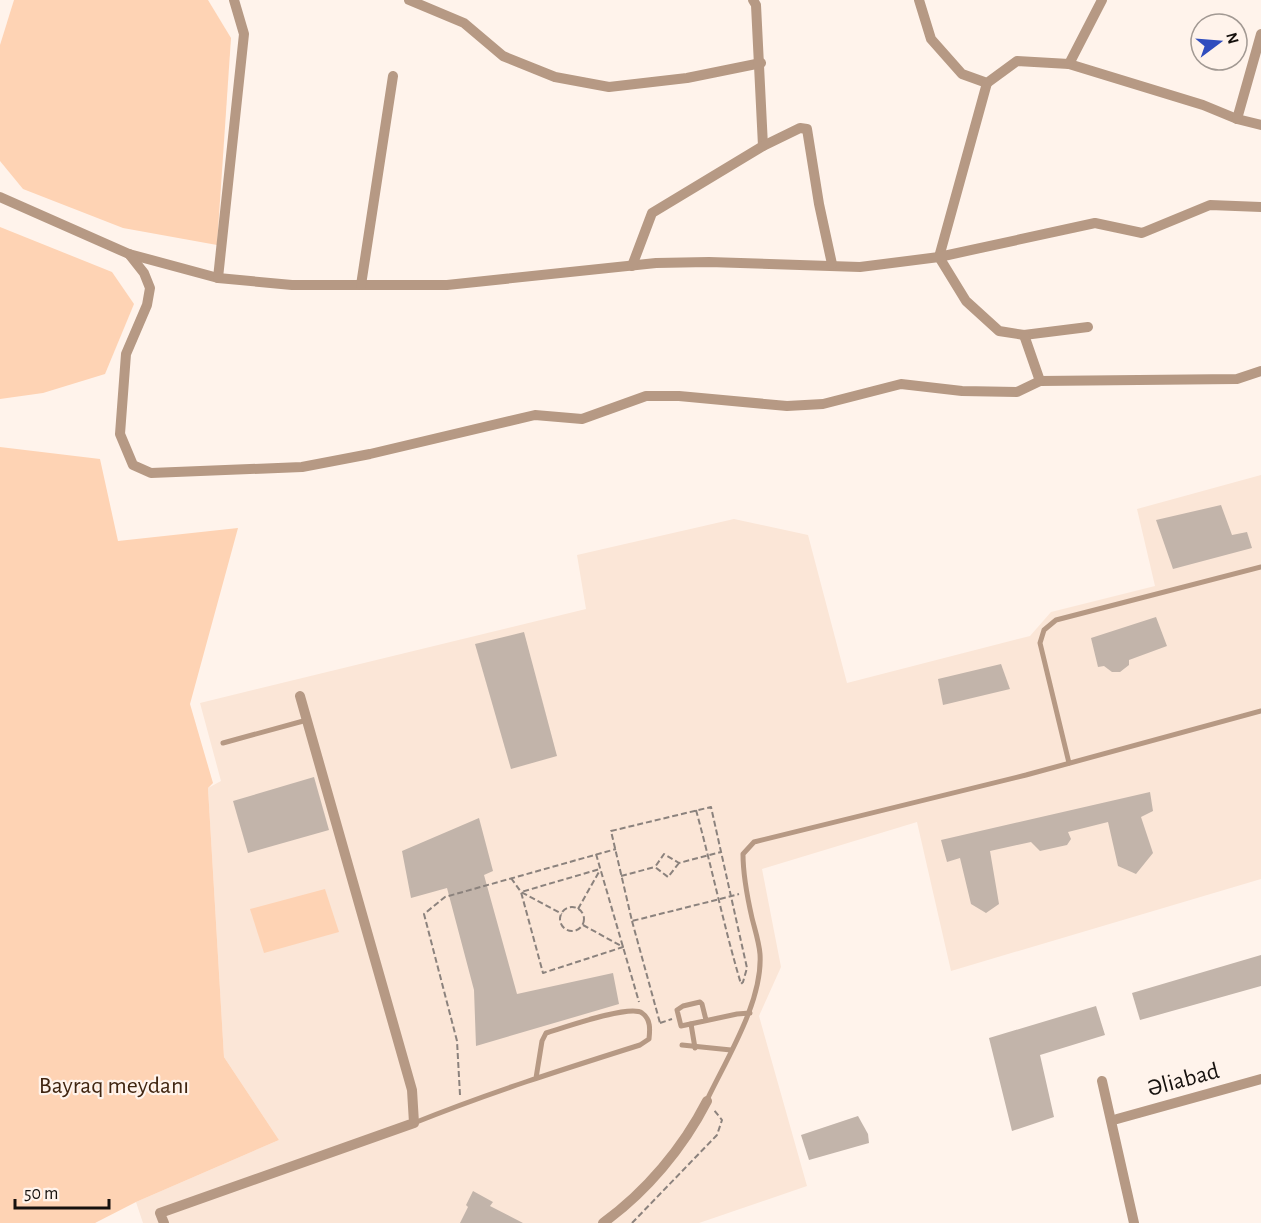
<svg xmlns="http://www.w3.org/2000/svg" width="1261" height="1223" font-family="'Alegreya Sans',sans-serif">
<style>
.built{fill:#fbe6d7}
.green{fill:#fed3b4}
.building{fill:#c2b4aa}
.lines{fill:none;stroke-linecap:round;stroke-linejoin:round}
.path{stroke:#8b827d;stroke-width:2;stroke-dasharray:6 3;stroke-linecap:butt}
.lane{stroke:#b69984;stroke-width:5}
.street{stroke:#b69984;stroke-width:10}
.labels{text-anchor:middle;stroke-width:4.5;stroke-linejoin:round;paint-order:stroke}
.street-label{font-size:24px;fill:#16110e;stroke:#fff3eb}
.park-label{font-size:24px;fill:#402510;stroke:#fff3eb}
</style>
<rect width="100%" height="100%" fill="#fff3eb"/>
<polygon class="built" points="1261,475 1261,879 951,971 917,822 762,869 781,967 759,1016 807,1186 699,1223 143,1223 136,1202 279,1140 224,1057 208,788 221,781 200,703 586,609 577,555 734,519 808,535 847,683 1030,636 1051,612 1155,586 1137,509"/>
<g class="green">
<polygon points="14,0 208,0 231,38 217,245 123,228 23,189 0,161 0,45"/>
<polygon points="0,227 112,272 134,304 105,374 43,393 0,399"/>
<polygon points="0,447 100,459 118,541 238,528 190,704 213,783 208,788 224,1057 279,1140 136,1202 95,1223 0,1223"/>
<polygon points="325,889 339,932 264,953 250,909"/>
</g>
<g class="building">
<polygon points="1221,505 1232,535 1247,532 1252,548 1173,569 1156,520"/>
<polygon points="1156,617 1167,646 1129,660 1129,665 1120,672 1112,672 1104,666 1098,667 1091,638"/>
<polygon points="524,632 557,756 511,769 475,644"/>
<polygon points="1001,664 1010,689 943,705 938,679"/>
<polygon points="314,777 329,830 248,853 233,801"/>
<polygon points="1150,792 1153,811 1141,817 1153,853 1136,874 1118,866 1108,822 1068,832 1071,839 1067,845 1040,851 1031,842 990,851 999,904 986,913 971,904 960,858 947,862 941,840"/>
<polygon points="479,818 493,871 484,875 517,994 613,973 619,1004 476,1046 474,990 447,888 411,898 402,851"/>
<polygon points="1261,955 1261,986 1140,1020 1132,993"/>
<polygon points="1096,1006 1105,1035 1040,1055 1054,1117 1012,1131 989,1038"/>
<polygon points="858,1116 868,1134 869,1143 809,1160 801,1135"/>
<polygon points="473,1191 493,1202 490,1206 523,1223 460,1223 468,1207 466,1205"/>
</g>
<g class="lines">
<g class="path">
<path d="M 696,810 C 712,868 724,927 741,984 L 743,982 L 747,968 L 711,807 L 611,831 L 632,921 L 720,899 L 739,894"/>
<polyline points="596,854 639,1002"/>
<polyline points="679,863 668,877 655,867 664,854 679,863 721,852"/>
<polyline points="621,876 655,867"/>
<polyline points="511,878 521,892 562,914"/>
<circle cx="572" cy="919" r="12"/>
<polyline points="578,909 600,870"/>
<polyline points="632,921 660,1023"/>
<polyline points="583,925 623,947 543,973 521,892 600,869"/>
<polyline points="660,1023 672,1019"/>
<polyline points="460,1095 457,1041 424,914 445,897 616,849"/>
<polyline points="632,1223 717,1135 722,1120 714,1110"/>
</g>
<g class="lane">
<polyline points="223,743 307,720"/>
<polyline points="1069,763 1040,643 1044,630 1056,620 1261,567"/>
<polyline points="706,1020 702,1004 700,1002 683,1006 677,1010 681,1026 737,1014 750,1013"/>
<polyline points="691,1024 695,1048"/>
<polyline points="682,1045 731,1050"/>
<path d="M 707,1100 C 727,1058 763,1001 760,954 C 759,942 755,930 752,918 C 747,896 743,876 743,854 L 754,842 L 1026,775 L 1261,711"/>
<path d="M 414,1123 C 488,1093 564,1069 640,1045 L 649,1039 C 650,1030 651,1019 642,1013 C 630,1004 563,1028 546,1033 L 542,1041 L 536,1078"/>
</g>
<g class="street">
<polyline points="409,0 464,23 503,56 555,77 609,87 687,78 761,63"/>
<polyline points="753,0 756,5 763,146"/>
<polyline points="919,0 931,39 962,74 987,83 1017,61 1069,64 1203,105 1237,119 1261,125"/>
<polyline points="1069,64 1102,0"/>
<polyline points="987,83 939,257 966,301 999,331 1024,335 1088,327"/>
<polyline points="1237,119 1261,34"/>
<polyline points="0,197 129,254 218,278 292,285 447,285 656,263 709,262 860,267 939,257 1095,223 1142,233 1210,205 1261,207"/>
<polyline points="129,254 144,273 150,288 147,305 126,354 120,434 133,465 151,473 302,467 370,454 535,415 582,419 646,396 679,396 787,406 823,404 901,384 962,391 1017,392 1040,381 1237,379 1261,371"/>
<polyline points="632,266 652,213 763,146 800,128 807,129 819,204 832,264"/>
<polyline points="218,278 244,34 234,0"/>
<polyline points="361,285 393,76"/>
<polyline points="1024,335 1040,381"/>
<polyline points="1102,1081 1134,1223"/>
<polyline points="1117,1119 1261,1079"/>
<polyline points="164,1223 160,1213 414,1123 412,1090 300,696"/>
<path d="M 603,1223 C 646,1192 683,1148 707,1101"/>
</g>
</g>
<g class="labels">
<g class="street-label">
<text transform="translate(1183 1079) rotate(-15)" y="8">Əliabad</text>
</g>
<g class="park-label">
<text x="114" y="1093">Bayraq meydanı</text>
</g>
</g>
<g transform="translate(1219 42) rotate(74)"><circle r="28" fill="#fff3eb" stroke="#a29993" stroke-width="1.5"/>
<path d="M0-4.5L10 22L0 15L-10 22Z" fill="#304dbe"/>
<text y="-9" font-size="16" font-weight="bold" text-anchor="middle" fill="#16110e">N</text>
</g>
<path d="M15 1199v9h94v-9" fill="none" stroke="#16110e" stroke-width="3"/>
<text x="24" y="1199" font-size="18" fill="#16110e" stroke="#fff3eb" stroke-width="4.5" paint-order="stroke">50 m</text>
</svg>
